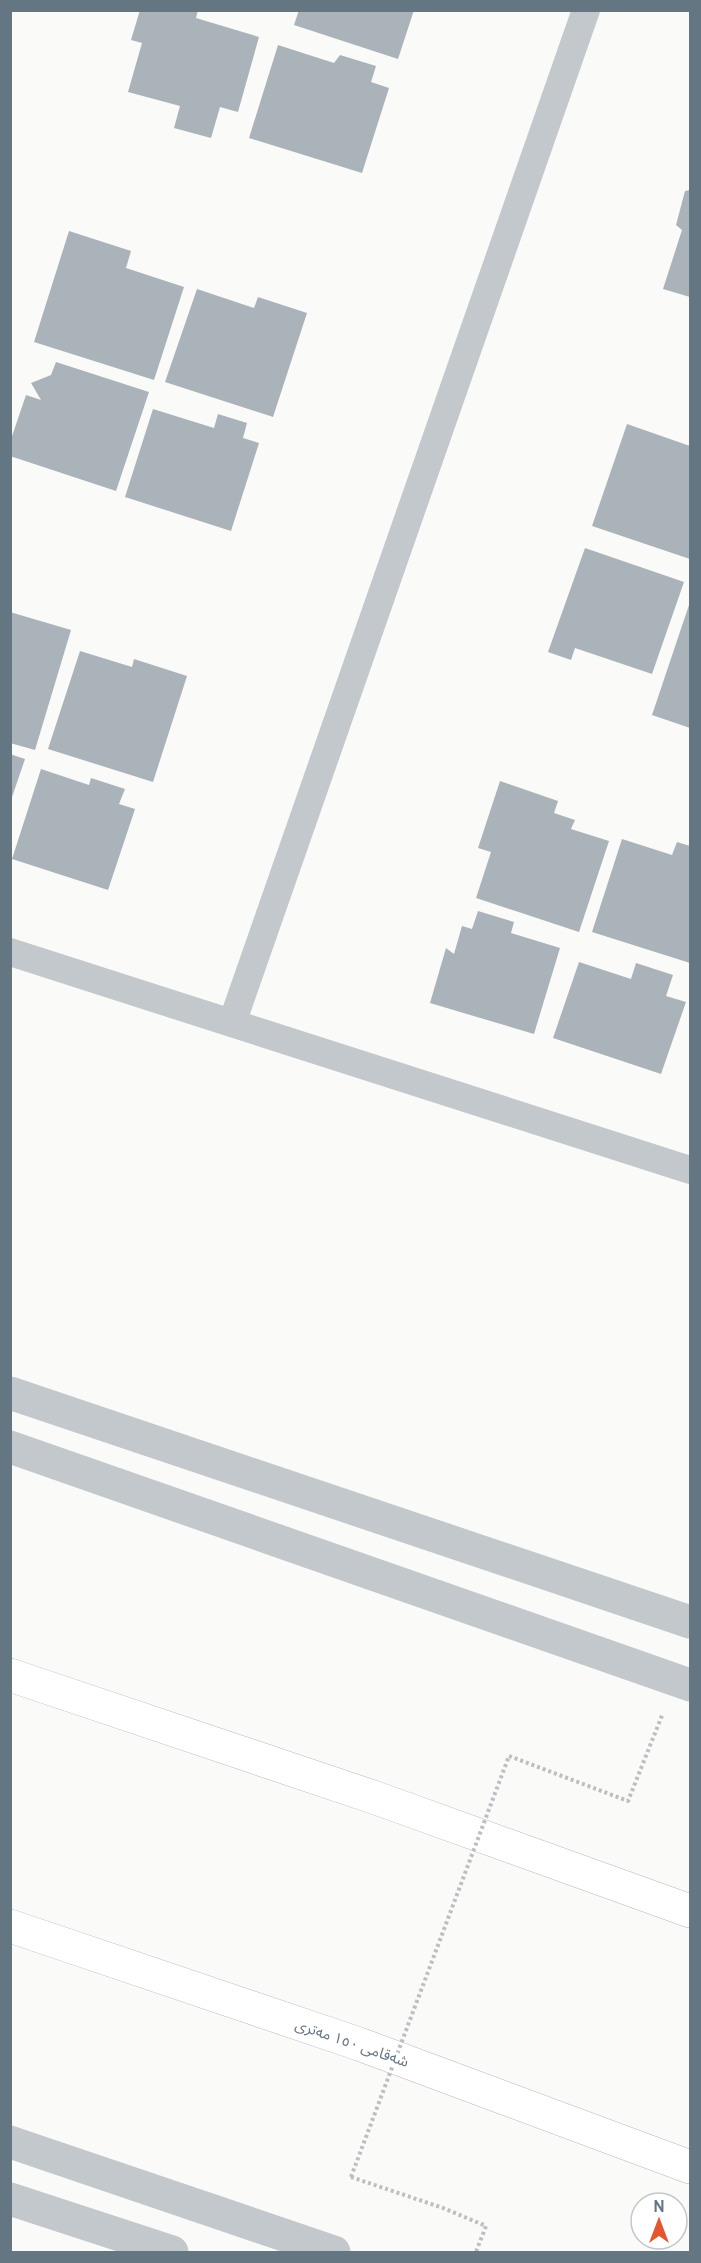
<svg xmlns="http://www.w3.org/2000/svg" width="701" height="2263" font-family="Overpass,'Noto Sans Arabic',sans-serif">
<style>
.building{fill:#aab3b9}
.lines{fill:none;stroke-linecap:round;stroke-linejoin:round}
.motorway-casing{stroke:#b4b9bd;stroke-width:34}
.path{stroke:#bbbfc2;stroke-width:4;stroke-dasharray:3 3;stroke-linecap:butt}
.minor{stroke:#c3c8cc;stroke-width:28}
.tertiary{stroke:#c3c8cc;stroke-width:33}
.motorway{stroke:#fff;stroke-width:33}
.path-bridge{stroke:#bbbfc2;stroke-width:4;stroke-dasharray:3 3;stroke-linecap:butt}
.labels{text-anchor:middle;stroke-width:6;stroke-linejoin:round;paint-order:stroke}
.street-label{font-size:15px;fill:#657683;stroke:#fff}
</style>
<rect width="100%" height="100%" fill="#fafaf8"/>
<g class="building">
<polygon points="140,10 198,10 196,18 259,37 238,112 220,107 211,138 174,128 180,106 128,92 142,43 131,40"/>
<polygon points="299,10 414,10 398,59 294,25"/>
<polygon points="278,45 334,63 340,55 376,66 371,82 389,88 362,173 249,138"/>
<polygon points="690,190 690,297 663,289 682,230 676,225 685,191"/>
<polygon points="69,231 131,251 126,268 184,287 154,380 34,342"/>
<polygon points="197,289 254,308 258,297 307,313 273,417 165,382"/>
<polygon points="56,362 149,392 116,491 10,456 10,442 26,395 41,400 31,383 51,375"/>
<polygon points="153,409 214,428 218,414 247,423 243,438 259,443 231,531 125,497"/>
<polygon points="627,424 690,446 690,559 592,526"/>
<polygon points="585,548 684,582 652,674 575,648 571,660 548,652"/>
<polygon points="690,602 690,728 652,715"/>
<polygon points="10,612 71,630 35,750 10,743"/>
<polygon points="80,651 132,667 134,659 187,676 153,782 48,749"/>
<polygon points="10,754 25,759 11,800 10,800"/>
<polygon points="41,769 89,785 91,778 125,789 119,804 135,809 108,890 12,859"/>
<polygon points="500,781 558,801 554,813 575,820 571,829 609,841 579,932 476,898 491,852 478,848"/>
<polygon points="622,839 672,855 677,842 690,846 690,963 592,932"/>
<polygon points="478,911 514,922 511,933 560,948 534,1034 430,1003 446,948 454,954 462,926 472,929"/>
<polygon points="579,962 631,979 636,963 673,975 666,996 686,1002 661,1074 553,1038"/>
</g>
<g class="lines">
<g class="motorway-casing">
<g id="motorway">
<polyline points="10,1675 376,1798 690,1911"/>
<polyline points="10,1926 359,2044 690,2167"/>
</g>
</g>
<g class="path">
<polyline points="509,1756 628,1801 663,1713"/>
<polyline points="351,2177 443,2208 486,2226 476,2252"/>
</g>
<g class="minor">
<polyline points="10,952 690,1170"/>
<polyline points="232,1023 586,10"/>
</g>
<g class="tertiary">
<polyline points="10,1393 690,1622"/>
<polyline points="10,1447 690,1685"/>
<polyline points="10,2142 334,2252"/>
<polyline points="10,2199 172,2252"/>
</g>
<use href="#motorway" class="motorway"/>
<polyline class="path-bridge" points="351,2177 509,1756"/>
</g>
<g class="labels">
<g class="street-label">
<text transform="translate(352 2043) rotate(19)" y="5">شەقامی ١٥٠ مەتری</text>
</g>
</g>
<rect width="701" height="2263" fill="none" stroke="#657683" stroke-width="24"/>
<g transform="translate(659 2221)"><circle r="28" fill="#ffffff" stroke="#c1c8cd" stroke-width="1.5"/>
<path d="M0-4.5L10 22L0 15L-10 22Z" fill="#e4572e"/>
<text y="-9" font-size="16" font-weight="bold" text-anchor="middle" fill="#657683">N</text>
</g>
</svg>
